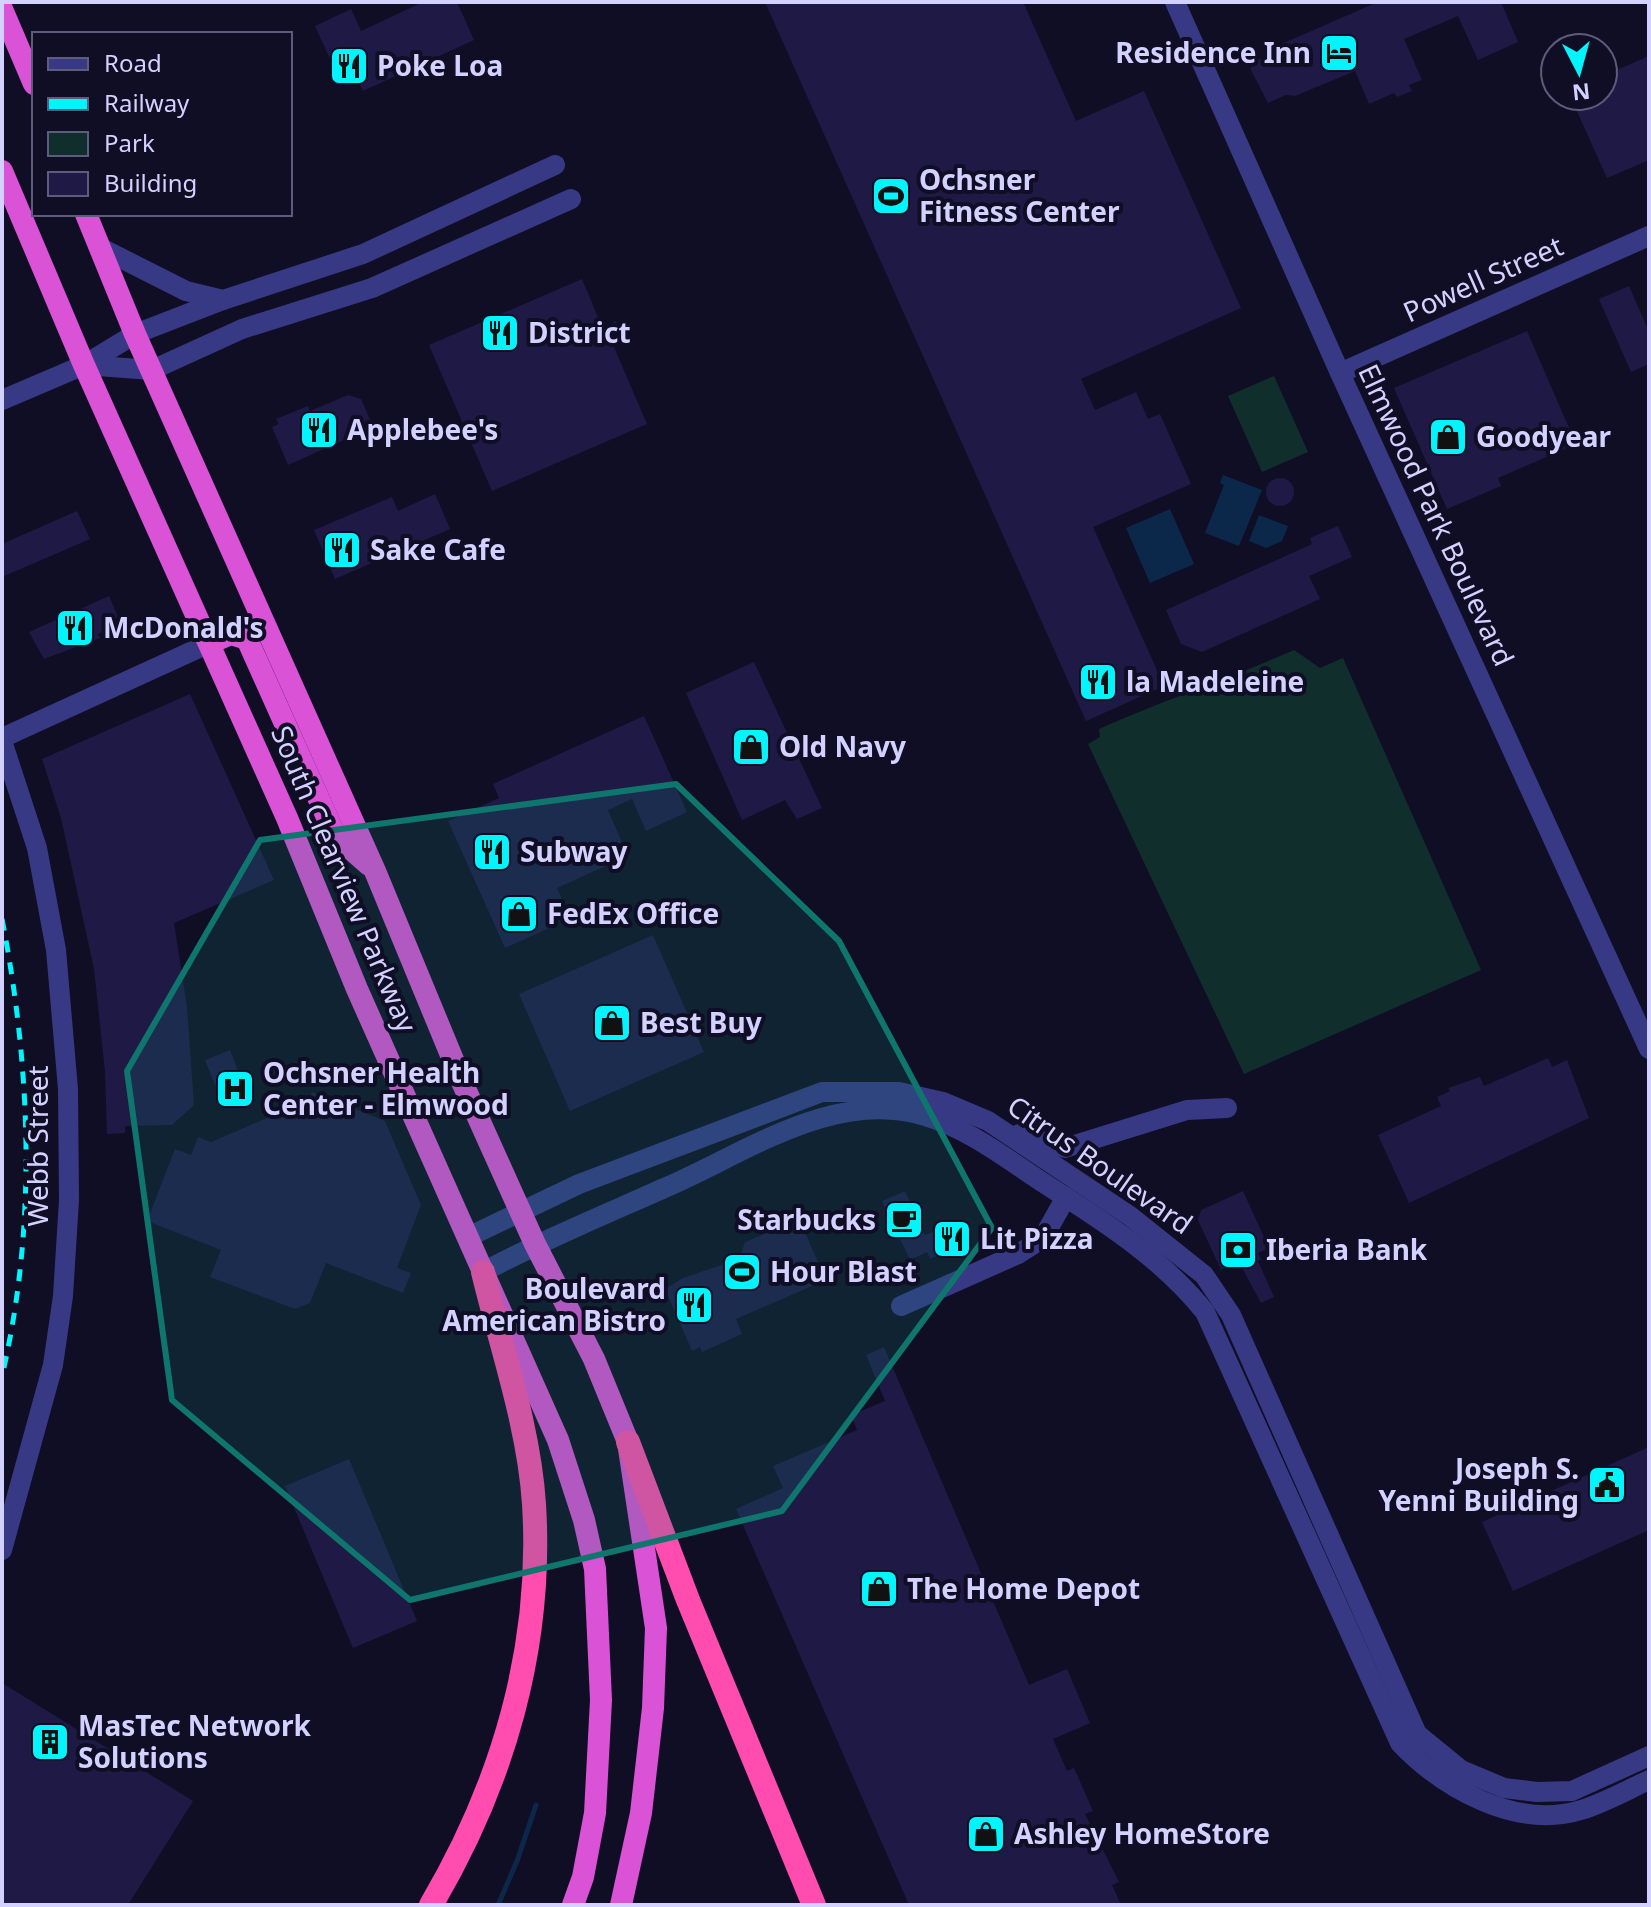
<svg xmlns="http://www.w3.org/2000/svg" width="1651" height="1907" font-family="'Noto Sans',sans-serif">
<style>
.green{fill:#102f2c}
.water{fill:#0b284b}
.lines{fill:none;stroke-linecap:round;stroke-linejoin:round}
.stream{stroke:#0b284b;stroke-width:5}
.building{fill:#1f1946}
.minor{stroke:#373985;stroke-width:20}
.tertiary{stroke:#373985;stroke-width:20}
.trunk{stroke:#da52d6;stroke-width:22}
.motorway{stroke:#ff4cae;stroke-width:24}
.rail{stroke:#00f5fc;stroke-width:5;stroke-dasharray:12 10;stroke-linecap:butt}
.marked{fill:#0f766e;fill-opacity:0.2;stroke:#0f766e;stroke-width:6;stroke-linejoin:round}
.labels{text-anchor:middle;stroke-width:8;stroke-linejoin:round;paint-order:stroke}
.poi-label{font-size:28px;font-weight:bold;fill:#d3d1ff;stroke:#100e25;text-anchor:start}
.street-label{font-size:28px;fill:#d3d1ff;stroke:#100e25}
</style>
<rect width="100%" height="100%" fill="#100e25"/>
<g class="green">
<polygon points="1274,376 1308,452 1262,472 1228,396"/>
<path d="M 1294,650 L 1320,668 L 1343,658 L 1481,970 L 1244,1074 L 1088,744 L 1100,737 L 1099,729 C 1164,700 1229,679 1294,650 Z"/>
</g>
<g class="water">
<polygon points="1223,475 1262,490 1239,546 1205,533 1224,485 1220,483"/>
<polygon points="1170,509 1194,564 1150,583 1126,528"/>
<polygon points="1259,515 1288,526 1282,541 1266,548 1249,541"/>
</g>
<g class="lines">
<polyline class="stream" points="498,1905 517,1861 536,1805"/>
</g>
<g class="building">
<polygon points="423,2 457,2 474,40 363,91 357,78 342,85 315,26 351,9 361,31"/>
<polygon points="765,2 1023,2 1076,121 1144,91 1241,308 1081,379 1095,410 1136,392 1148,419 1160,414 1191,484 1093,527 1164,686 1086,721"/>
<polygon points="1378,2 1501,2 1518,42 1478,60 1458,16 1404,39 1422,80 1409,85 1412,91 1397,97 1394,93 1369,104 1355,71 1295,96 1286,95 1268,103 1251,70 1251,63 1269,55 1272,48"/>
<polygon points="1649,56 1649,160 1607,178 1570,96 1603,96 1603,76"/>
<polygon points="582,279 602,327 616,321 625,342 614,347 647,424 492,491 429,345"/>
<polygon points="1629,286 1649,332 1649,364 1631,372 1599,299"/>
<polygon points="1527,331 1576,444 1498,478 1501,486 1447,509 1394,388"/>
<polygon points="348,395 361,399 373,427 288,465 272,427 279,424 276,419 308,406 310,411"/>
<circle cx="1280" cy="492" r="14"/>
<polygon points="435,494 450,529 335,579 314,530 392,497 398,511"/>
<polygon points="77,511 90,539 2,577 2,544"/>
<polygon points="1338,526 1352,557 1309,576 1320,599 1202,652 1181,644 1166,610 1312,544 1310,538"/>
<polygon points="109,596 121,624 98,634 100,638 44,659 29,632"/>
<polygon points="754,662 822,808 797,819 785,800 742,820 686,693"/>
<polygon points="190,694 274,880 174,923 187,1007 194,1105 172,1125 125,1126 125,1133 107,1134 105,1071 94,969 61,818 42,759"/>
<polygon points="644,716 687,812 646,831 632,799 608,810 628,856 557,888 562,899 549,905 558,924 505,948 448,821 499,798 493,784"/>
<polygon points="653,935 704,1052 570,1111 519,994"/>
<polygon points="230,1050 248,1096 222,1106 216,1090 220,1081 215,1085 205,1060"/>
<polygon points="1548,1058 1552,1067 1567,1060 1589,1118 1409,1203 1378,1135 1441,1106 1437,1097 1450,1091 1448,1088 1480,1077 1484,1086"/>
<polygon points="312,1092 385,1121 421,1205 397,1268 411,1273 403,1293 326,1263 310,1303 295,1309 210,1277 221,1250 147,1221 175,1149 191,1155 198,1137 211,1142 281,1112 286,1099 305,1107"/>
<polygon points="905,1191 925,1235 961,1220 970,1242 930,1259 927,1252 910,1260 882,1201"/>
<polygon points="1243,1191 1269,1248 1258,1253 1261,1260 1258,1261 1274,1297 1261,1303 1239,1262 1221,1270 1198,1220 1201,1210"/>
<polygon points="799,1219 826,1280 736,1319 742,1334 702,1352 700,1347 692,1351 665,1289 683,1278 739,1259 745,1242"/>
<polygon points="884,1347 1029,1685 1067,1669 1090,1723 1053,1739 1067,1771 1074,1768 1093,1811 1085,1814 1119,1882 1112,1885 1121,1905 909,1905 736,1509 783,1488 773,1466 857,1430 851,1415 885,1401 866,1355"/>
<polygon points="1649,1447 1649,1530 1513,1591 1482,1522"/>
<polygon points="349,1459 417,1621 353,1648 285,1486"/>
<polygon points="2,1683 193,1801 128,1905 2,1905"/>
</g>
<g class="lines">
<g class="minor">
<polyline points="99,247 186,291 223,300 363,254 555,165"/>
<polyline points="84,365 152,370 242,329 372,288 571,199"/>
<polyline points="1340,373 1649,236"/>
<polyline points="2,400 84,365 135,334 223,300"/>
<polyline points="2,738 210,643"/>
<polyline points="2,741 37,848 56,950 68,1089 69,1200 63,1296 53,1365 2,1550"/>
<polyline points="901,1306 1018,1254 1043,1238 1066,1197"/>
</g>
<g class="tertiary">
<polyline points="1175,2 1340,373 1649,1049"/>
<polyline points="1019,1134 1065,1148 1187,1110 1227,1108"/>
<polyline points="468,1237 579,1184 822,1092 899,1092 943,1102 988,1121 1130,1216 1204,1275 1231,1315 1417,1734 1461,1770 1504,1788 1537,1792 1572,1791 1649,1756"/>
<path d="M 483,1272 C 543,1240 606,1214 669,1186 C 747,1152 836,1088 925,1116 C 973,1130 1014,1165 1056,1191 C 1111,1226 1164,1261 1205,1312 L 1400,1743 C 1443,1788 1516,1830 1581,1810 C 1604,1803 1627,1790 1649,1780"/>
</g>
<g class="trunk">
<polyline points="2,9 34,84"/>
<polyline points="2,171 84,365 287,818 357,989 558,1440 584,1520 595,1569 601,1700 595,1813 583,1877 573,1905"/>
<polyline points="86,214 135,334 375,871 463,1084 535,1244 594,1359 628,1442 656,1628 653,1708 641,1813 621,1905"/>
<polyline points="210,643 231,634 247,639 335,835 369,865"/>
</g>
<g class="motorway">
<polyline points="628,1442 688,1600 814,1905"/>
<path d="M 431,1905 C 503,1783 543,1647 534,1504 C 529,1426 501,1347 483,1272"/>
</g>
<path class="rail" d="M 2,919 C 31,1068 37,1227 2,1376"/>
</g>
<path class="marked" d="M 676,784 L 839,941 L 992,1228 L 782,1511 L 410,1600 L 172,1400 L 127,1071 L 260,840 Z"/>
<defs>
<g id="hotel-square" transform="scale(2)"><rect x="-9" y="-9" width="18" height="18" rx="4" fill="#00f5fc" stroke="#100e25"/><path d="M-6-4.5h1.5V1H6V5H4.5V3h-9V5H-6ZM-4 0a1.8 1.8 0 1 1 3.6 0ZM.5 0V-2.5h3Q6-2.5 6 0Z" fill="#111"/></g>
<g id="restaurant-square" transform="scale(2)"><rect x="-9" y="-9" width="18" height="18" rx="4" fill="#00f5fc" stroke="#100e25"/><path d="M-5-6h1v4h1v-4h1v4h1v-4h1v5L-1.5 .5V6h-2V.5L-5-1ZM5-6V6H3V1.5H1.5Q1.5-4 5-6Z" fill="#111"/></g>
<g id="stadium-square" transform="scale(2)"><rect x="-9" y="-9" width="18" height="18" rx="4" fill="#00f5fc" stroke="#100e25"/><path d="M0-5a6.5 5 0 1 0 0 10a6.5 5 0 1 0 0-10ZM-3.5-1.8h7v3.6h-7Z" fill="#111"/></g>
<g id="shop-square" transform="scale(2)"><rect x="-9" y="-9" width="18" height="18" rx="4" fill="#00f5fc" stroke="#100e25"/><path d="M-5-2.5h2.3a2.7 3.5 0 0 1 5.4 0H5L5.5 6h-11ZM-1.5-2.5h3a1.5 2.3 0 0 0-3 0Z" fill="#111"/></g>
<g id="hospital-square" transform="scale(2)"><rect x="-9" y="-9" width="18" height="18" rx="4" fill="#00f5fc" stroke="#100e25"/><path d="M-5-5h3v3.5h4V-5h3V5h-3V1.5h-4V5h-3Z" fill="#111"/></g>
<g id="cafe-square" transform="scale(2)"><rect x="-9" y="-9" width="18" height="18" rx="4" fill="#00f5fc" stroke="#100e25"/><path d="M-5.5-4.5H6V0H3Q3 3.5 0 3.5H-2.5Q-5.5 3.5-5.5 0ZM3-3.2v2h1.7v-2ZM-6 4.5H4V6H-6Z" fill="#111"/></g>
<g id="bank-square" transform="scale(2)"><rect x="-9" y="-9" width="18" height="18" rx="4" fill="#00f5fc" stroke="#100e25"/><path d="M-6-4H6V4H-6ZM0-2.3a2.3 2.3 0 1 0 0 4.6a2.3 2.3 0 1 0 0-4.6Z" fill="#111"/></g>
<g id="civic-square" transform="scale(2)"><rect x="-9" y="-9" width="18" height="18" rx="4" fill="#00f5fc" stroke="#100e25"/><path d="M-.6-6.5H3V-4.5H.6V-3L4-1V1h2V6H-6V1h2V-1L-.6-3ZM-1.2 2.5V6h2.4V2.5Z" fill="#111"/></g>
<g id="building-square" transform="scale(2)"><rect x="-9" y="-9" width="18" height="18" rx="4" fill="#00f5fc" stroke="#100e25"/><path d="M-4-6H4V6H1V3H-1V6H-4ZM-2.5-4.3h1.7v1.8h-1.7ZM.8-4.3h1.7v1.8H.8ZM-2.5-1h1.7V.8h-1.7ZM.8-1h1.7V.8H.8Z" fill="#111"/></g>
</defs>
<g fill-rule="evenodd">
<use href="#hotel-square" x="1339" y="53"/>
<use href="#restaurant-square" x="349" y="66"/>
<use href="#stadium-square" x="891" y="196"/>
<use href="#restaurant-square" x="500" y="333"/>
<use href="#restaurant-square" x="319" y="430"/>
<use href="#shop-square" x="1448" y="437"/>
<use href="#restaurant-square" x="342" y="550"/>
<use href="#restaurant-square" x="75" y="628"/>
<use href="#restaurant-square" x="1098" y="682"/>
<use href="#shop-square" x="751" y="747"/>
<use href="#restaurant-square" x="492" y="852"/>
<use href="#shop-square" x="519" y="914"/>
<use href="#shop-square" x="612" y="1023"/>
<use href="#hospital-square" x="235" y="1089"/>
<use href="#cafe-square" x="904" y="1220"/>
<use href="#restaurant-square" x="952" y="1239"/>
<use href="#bank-square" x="1238" y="1250"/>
<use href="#stadium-square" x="742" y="1272"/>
<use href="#restaurant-square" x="694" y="1305"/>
<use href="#civic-square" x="1607" y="1485"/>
<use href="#shop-square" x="879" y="1589"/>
<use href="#building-square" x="50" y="1742"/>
<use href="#shop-square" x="986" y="1834"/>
</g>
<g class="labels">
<g class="poi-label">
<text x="1311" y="63" text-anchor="end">Residence Inn</text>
<text x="377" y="76">Poke Loa</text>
<text x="919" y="190">Ochsner<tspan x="919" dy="32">Fitness Center</tspan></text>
<text x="528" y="343">District</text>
<text x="347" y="440">Applebee's</text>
<text x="1476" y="447">Goodyear</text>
<text x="370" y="560">Sake Cafe</text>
<text x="103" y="638">McDonald's</text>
<text x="1126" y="692">la Madeleine</text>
<text x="779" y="757">Old Navy</text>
<text x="520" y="862">Subway</text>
<text x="547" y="924">FedEx Office</text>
<text x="640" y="1033">Best Buy</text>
<text x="263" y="1083">Ochsner Health<tspan x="263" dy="32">Center - Elmwood</tspan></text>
<text x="876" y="1230" text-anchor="end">Starbucks</text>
<text x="980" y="1249">Lit Pizza</text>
<text x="1266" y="1260">Iberia Bank</text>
<text x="770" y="1282">Hour Blast</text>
<text x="666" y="1299" text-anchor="end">Boulevard<tspan x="666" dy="32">American Bistro</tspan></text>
<text x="1579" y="1479" text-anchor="end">Joseph S.<tspan x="1579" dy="32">Yenni Building</tspan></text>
<text x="907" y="1599">The Home Depot</text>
<text x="78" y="1736">MasTec Network<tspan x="78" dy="32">Solutions</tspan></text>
<text x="1014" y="1844">Ashley HomeStore</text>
</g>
<g class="street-label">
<text transform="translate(1483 279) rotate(-24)" y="10">Powell Street</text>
<text transform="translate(1436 515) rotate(65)" y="10">Elmwood Park Boulevard</text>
<text transform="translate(344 879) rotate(67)" y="10">South Clearview Parkway</text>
<text transform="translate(38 1146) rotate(-90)" y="10">Webb Street</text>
<text transform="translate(1100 1165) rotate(35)" y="10">Citrus Boulevard</text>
</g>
</g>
<rect width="1651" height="1907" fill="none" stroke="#d3d1ff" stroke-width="8"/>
<rect x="32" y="32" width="260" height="184" fill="#100e25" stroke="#5e5c7c" stroke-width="2"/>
<rect x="48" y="58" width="40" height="12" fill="#373985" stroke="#5e5c7c" stroke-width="2"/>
<text x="104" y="72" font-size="24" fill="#d3d1ff">Road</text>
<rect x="48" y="98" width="40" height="12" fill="#00f5fc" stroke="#5e5c7c" stroke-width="2"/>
<text x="104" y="112" font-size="24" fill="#d3d1ff">Railway</text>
<rect x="48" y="132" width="40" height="24" fill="#102f2c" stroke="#5e5c7c" stroke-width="2"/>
<text x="104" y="152" font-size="24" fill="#d3d1ff">Park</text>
<rect x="48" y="172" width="40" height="24" fill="#1f1946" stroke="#5e5c7c" stroke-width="2"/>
<text x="104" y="192" font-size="24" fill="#d3d1ff">Building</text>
<g transform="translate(1579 72) rotate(174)"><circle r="38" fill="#100e25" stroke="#5e5c7c" stroke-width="2"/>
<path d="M0-6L14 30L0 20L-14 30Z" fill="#00f5fc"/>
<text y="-12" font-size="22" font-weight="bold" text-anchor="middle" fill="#d3d1ff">N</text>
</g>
</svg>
